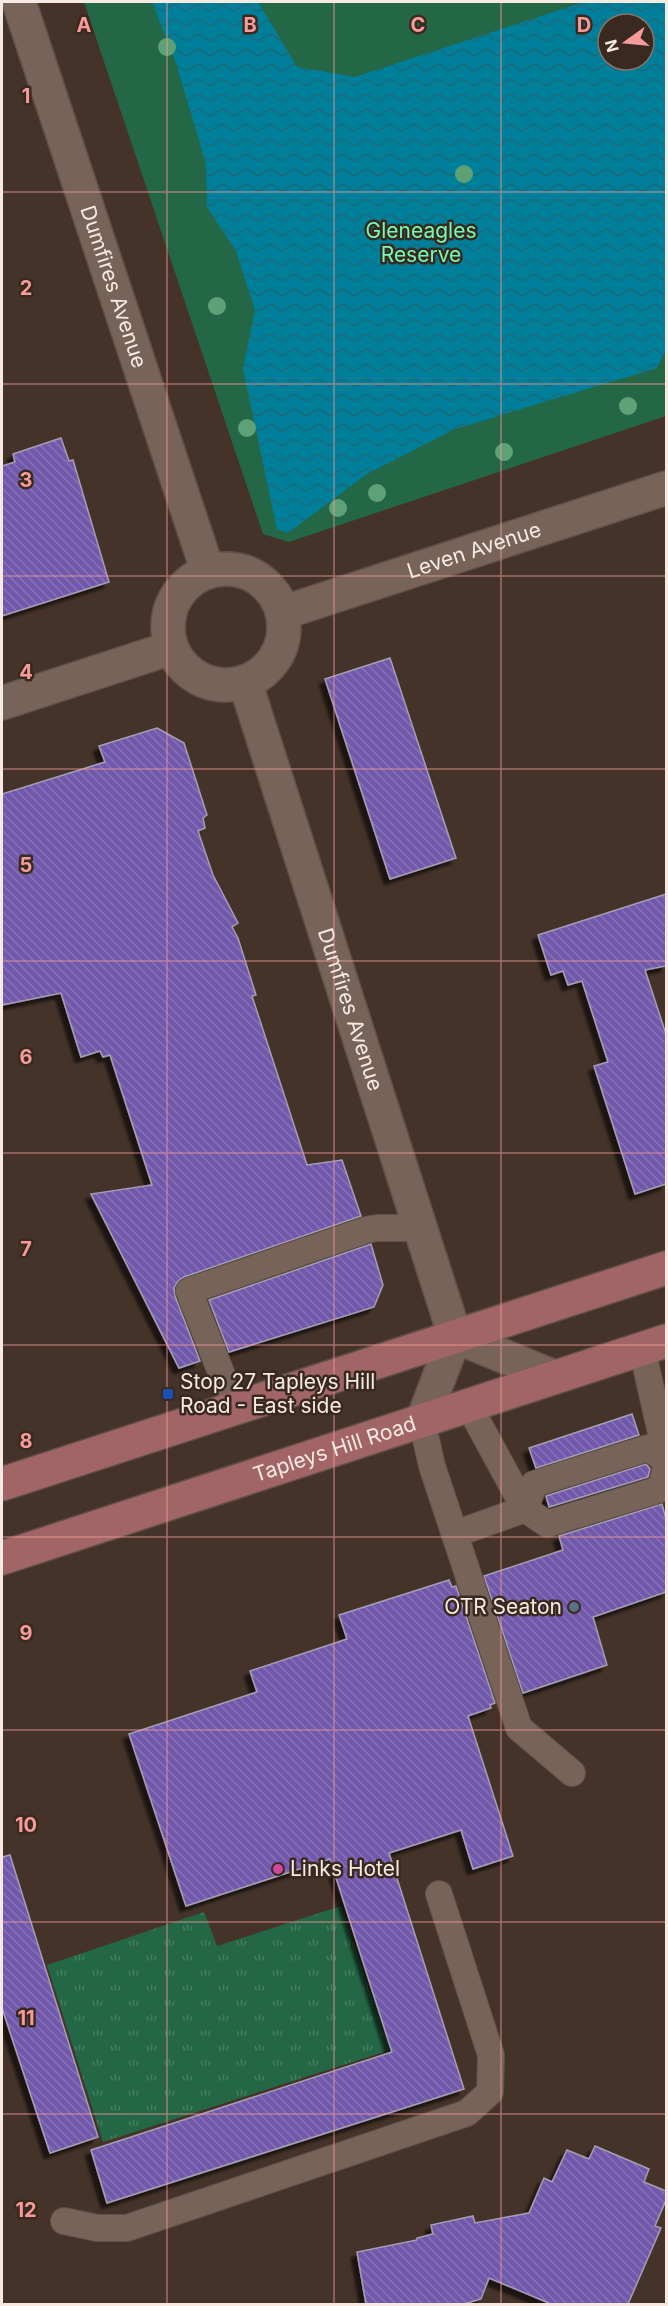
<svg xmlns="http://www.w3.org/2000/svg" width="668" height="2306" font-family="Inter,sans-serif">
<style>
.grass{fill:url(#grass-tufts)}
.green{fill:#246746;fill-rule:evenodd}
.water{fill:url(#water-waves);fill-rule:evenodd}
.building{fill:url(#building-back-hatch);stroke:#a49fb5;stroke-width:1.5;filter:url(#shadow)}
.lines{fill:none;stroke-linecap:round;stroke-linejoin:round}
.service-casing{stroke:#605048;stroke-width:28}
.minor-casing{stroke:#605048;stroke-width:36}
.primary-casing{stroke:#605048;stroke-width:36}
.service{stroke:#776358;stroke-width:26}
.minor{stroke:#776358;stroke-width:33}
.primary{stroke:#a26565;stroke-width:33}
.tree{fill:#5ea176}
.grid{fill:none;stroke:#f59b99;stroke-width:1.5;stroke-opacity:0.55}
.transit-dot{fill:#1a4fb4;stroke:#3a291f;stroke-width:2}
.service-dot{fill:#5c6f8a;stroke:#3a291f;stroke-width:2}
.hotel-dot{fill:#d1479c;stroke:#3a291f;stroke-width:2}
.labels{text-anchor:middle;stroke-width:5;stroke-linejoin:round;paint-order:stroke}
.park-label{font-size:21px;fill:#72fbb5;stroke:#3a291f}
.street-label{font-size:21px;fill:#f6eae3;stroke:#3a291f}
.poi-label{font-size:21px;fill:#f6eae3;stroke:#3a291f;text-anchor:start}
.grid-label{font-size:20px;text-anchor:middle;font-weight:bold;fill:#f59b99;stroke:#3a291f;stroke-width:5;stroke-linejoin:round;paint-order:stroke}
</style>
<defs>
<pattern id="grass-tufts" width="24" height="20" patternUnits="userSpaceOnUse" patternTransform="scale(1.5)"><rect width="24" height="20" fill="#246746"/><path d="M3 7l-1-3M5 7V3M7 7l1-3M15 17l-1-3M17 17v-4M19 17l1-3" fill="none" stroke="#447d61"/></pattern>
<pattern id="water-waves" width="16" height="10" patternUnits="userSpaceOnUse" patternTransform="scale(1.5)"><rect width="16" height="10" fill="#007f9a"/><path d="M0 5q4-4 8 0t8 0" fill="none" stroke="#1e6878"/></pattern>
<pattern id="building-back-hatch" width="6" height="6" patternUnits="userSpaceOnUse" patternTransform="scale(1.5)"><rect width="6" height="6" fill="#7159aa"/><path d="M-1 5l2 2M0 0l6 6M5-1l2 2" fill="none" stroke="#8671b6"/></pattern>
<filter id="shadow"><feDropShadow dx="-5.5" dy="5.5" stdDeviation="1.5" flood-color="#0009"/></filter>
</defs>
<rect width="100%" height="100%" fill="#453329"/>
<polygon class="grass" points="341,1906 390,2050 103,2142 47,1965 204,1912 217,1946"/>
<path class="green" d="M 84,2 L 666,2 L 666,416 L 289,542 L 263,534 ZM 608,24 L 644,24 L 644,60 L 608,60 Z"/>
<path class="water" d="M 152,2 L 258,2 L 297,67 L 355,77 L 584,2 L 666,2 L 666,350 L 657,368 L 455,429 L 367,474 L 288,533 L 277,529 L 243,369 L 255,310 L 236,251 L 207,207 L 206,164 L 175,60 ZM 608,24 L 644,24 L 644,60 L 608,60 Z"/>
<g class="building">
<polygon points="61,438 69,461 73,460 109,582 2,616 2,466 15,462 13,454"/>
<polygon points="390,658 456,858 390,879 325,679"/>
<polygon points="157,728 184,743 207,815 203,818 205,828 198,831 213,875 238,923 232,927 238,938 256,995 252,996 307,1165 342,1160 361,1216 184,1277 178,1281 174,1288 175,1296 200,1361 179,1368 91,1194 152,1185 110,1055 103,1057 100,1051 81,1057 61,993 2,1005 2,794 105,762 99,746"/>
<polygon points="666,894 666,966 645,970 666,1034 666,1184 635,1194 594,1066 608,1062 582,981 568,985 563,971 551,975 538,935"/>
<polygon points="371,1244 383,1285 374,1307 229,1352 209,1300"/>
<polygon points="632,1414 639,1435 536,1468 529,1448"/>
<polygon points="646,1464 650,1469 648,1477 549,1507 546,1496"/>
<polygon points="662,1504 666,1519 666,1592 593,1617 607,1665 523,1693 484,1576 563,1550 559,1536"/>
<polygon points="449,1580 452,1587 456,1586 495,1703 490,1705 491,1708 468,1716 513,1856 473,1869 461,1830 389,1853 464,2089 107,2203 91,2150 392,2052 330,1859 186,1906 129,1734 257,1692 250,1671 347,1639 339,1615"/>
<polygon points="10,1855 98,2137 50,2153 2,2008 2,1857"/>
<polygon points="595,2146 649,2169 644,2182 666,2191 666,2200 655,2226 661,2228 628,2304 551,2304 489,2278 481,2299 464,2304 366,2304 357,2252 417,2240 417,2238 433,2234 431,2225 473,2216 475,2223 529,2213 544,2178 552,2182 567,2150 589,2159"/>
</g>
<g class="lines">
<g class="service-casing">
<g id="service">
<polyline points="642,1349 666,1455"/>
<polyline points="469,1406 525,1509 547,1524 661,1489 666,1467"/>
<polyline points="235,1408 189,1291 366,1230 377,1228 420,1228"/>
<polyline points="422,1422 432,1466 519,1728 572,1773"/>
<polyline points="525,1509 534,1484 648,1448 666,1460"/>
<polyline points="455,1534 525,1509"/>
<polyline points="64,2221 97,2228 127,2228 467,2113 490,2092 491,2055 439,1894"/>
</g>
</g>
<g class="minor-casing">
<g id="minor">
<path id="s1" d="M 19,2 L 208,572"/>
<circle cx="226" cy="627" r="58"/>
<path id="s2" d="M 282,613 L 666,488"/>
<path id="s3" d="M 245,682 L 455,1336 L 422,1422"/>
<polyline points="2,703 171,648"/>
<polyline points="455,1336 554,1377"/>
</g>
</g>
<g class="primary-casing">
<g id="primary">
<polyline points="2,1484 666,1268"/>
<path id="s4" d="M 2,1558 L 666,1341"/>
</g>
</g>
<use href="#service" class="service"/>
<use href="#minor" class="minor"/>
<use href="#primary" class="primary"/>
</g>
<g class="tree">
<circle cx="167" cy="47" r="9"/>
<circle cx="464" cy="174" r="9"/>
<circle cx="217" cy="306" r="9"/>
<circle cx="628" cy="406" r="9"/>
<circle cx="247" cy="428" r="9"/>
<circle cx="504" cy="452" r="9"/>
<circle cx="377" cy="493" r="9"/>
<circle cx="338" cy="508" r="9"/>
</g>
<path class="grid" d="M 167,2 L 167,2304M 334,2 L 334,2304M 501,2 L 501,2304M 2,192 L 666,192M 2,384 L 666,384M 2,576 L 666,576M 2,769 L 666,769M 2,961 L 666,961M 2,1153 L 666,1153M 2,1345 L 666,1345M 2,1537 L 666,1537M 2,1730 L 666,1730M 2,1922 L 666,1922M 2,2114 L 666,2114"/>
<rect class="transit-dot" x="162" y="1388" width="12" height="12" rx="3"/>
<circle class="service-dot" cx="574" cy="1607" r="6"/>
<circle class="hotel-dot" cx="278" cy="1869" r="6"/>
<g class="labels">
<g class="park-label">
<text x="421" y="238">Gleneagles<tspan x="421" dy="24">Reserve</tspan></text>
</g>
<g class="street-label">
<text dy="7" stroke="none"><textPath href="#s1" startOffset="300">Dumfires Avenue</textPath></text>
<text dy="7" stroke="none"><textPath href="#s2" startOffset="202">Leven Avenue</textPath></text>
<text dy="7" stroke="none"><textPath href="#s3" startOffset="344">Dumfires Avenue</textPath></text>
<text dy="7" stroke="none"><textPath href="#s4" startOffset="350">Tapleys Hill Road</textPath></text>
</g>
<g class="poi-label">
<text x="180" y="1389">Stop 27 Tapleys Hill<tspan x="180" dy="24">Road - East side</tspan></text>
<text x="562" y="1614" text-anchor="end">OTR Seaton</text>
<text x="290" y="1876">Links Hotel</text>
</g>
</g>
<g class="grid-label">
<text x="84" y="32">A</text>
<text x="250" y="32">B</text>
<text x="418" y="32">C</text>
<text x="584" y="32">D</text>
<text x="26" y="103">1</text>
<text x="26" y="295">2</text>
<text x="26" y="487">3</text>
<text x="26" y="679">4</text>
<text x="26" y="872">5</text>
<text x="26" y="1064">6</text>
<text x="26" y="1256">7</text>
<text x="26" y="1448">8</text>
<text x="26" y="1640">9</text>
<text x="26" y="1832">10</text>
<text x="26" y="2025">11</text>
<text x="26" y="2217">12</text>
</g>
<rect width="668" height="2306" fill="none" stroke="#f6eae3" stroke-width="6"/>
<g transform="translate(626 42) rotate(255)"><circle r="28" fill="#3a291f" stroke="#85766d" stroke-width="1.5"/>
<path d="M0-4.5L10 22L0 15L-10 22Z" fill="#f59b99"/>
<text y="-9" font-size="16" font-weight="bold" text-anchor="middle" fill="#f6eae3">N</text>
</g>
</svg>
